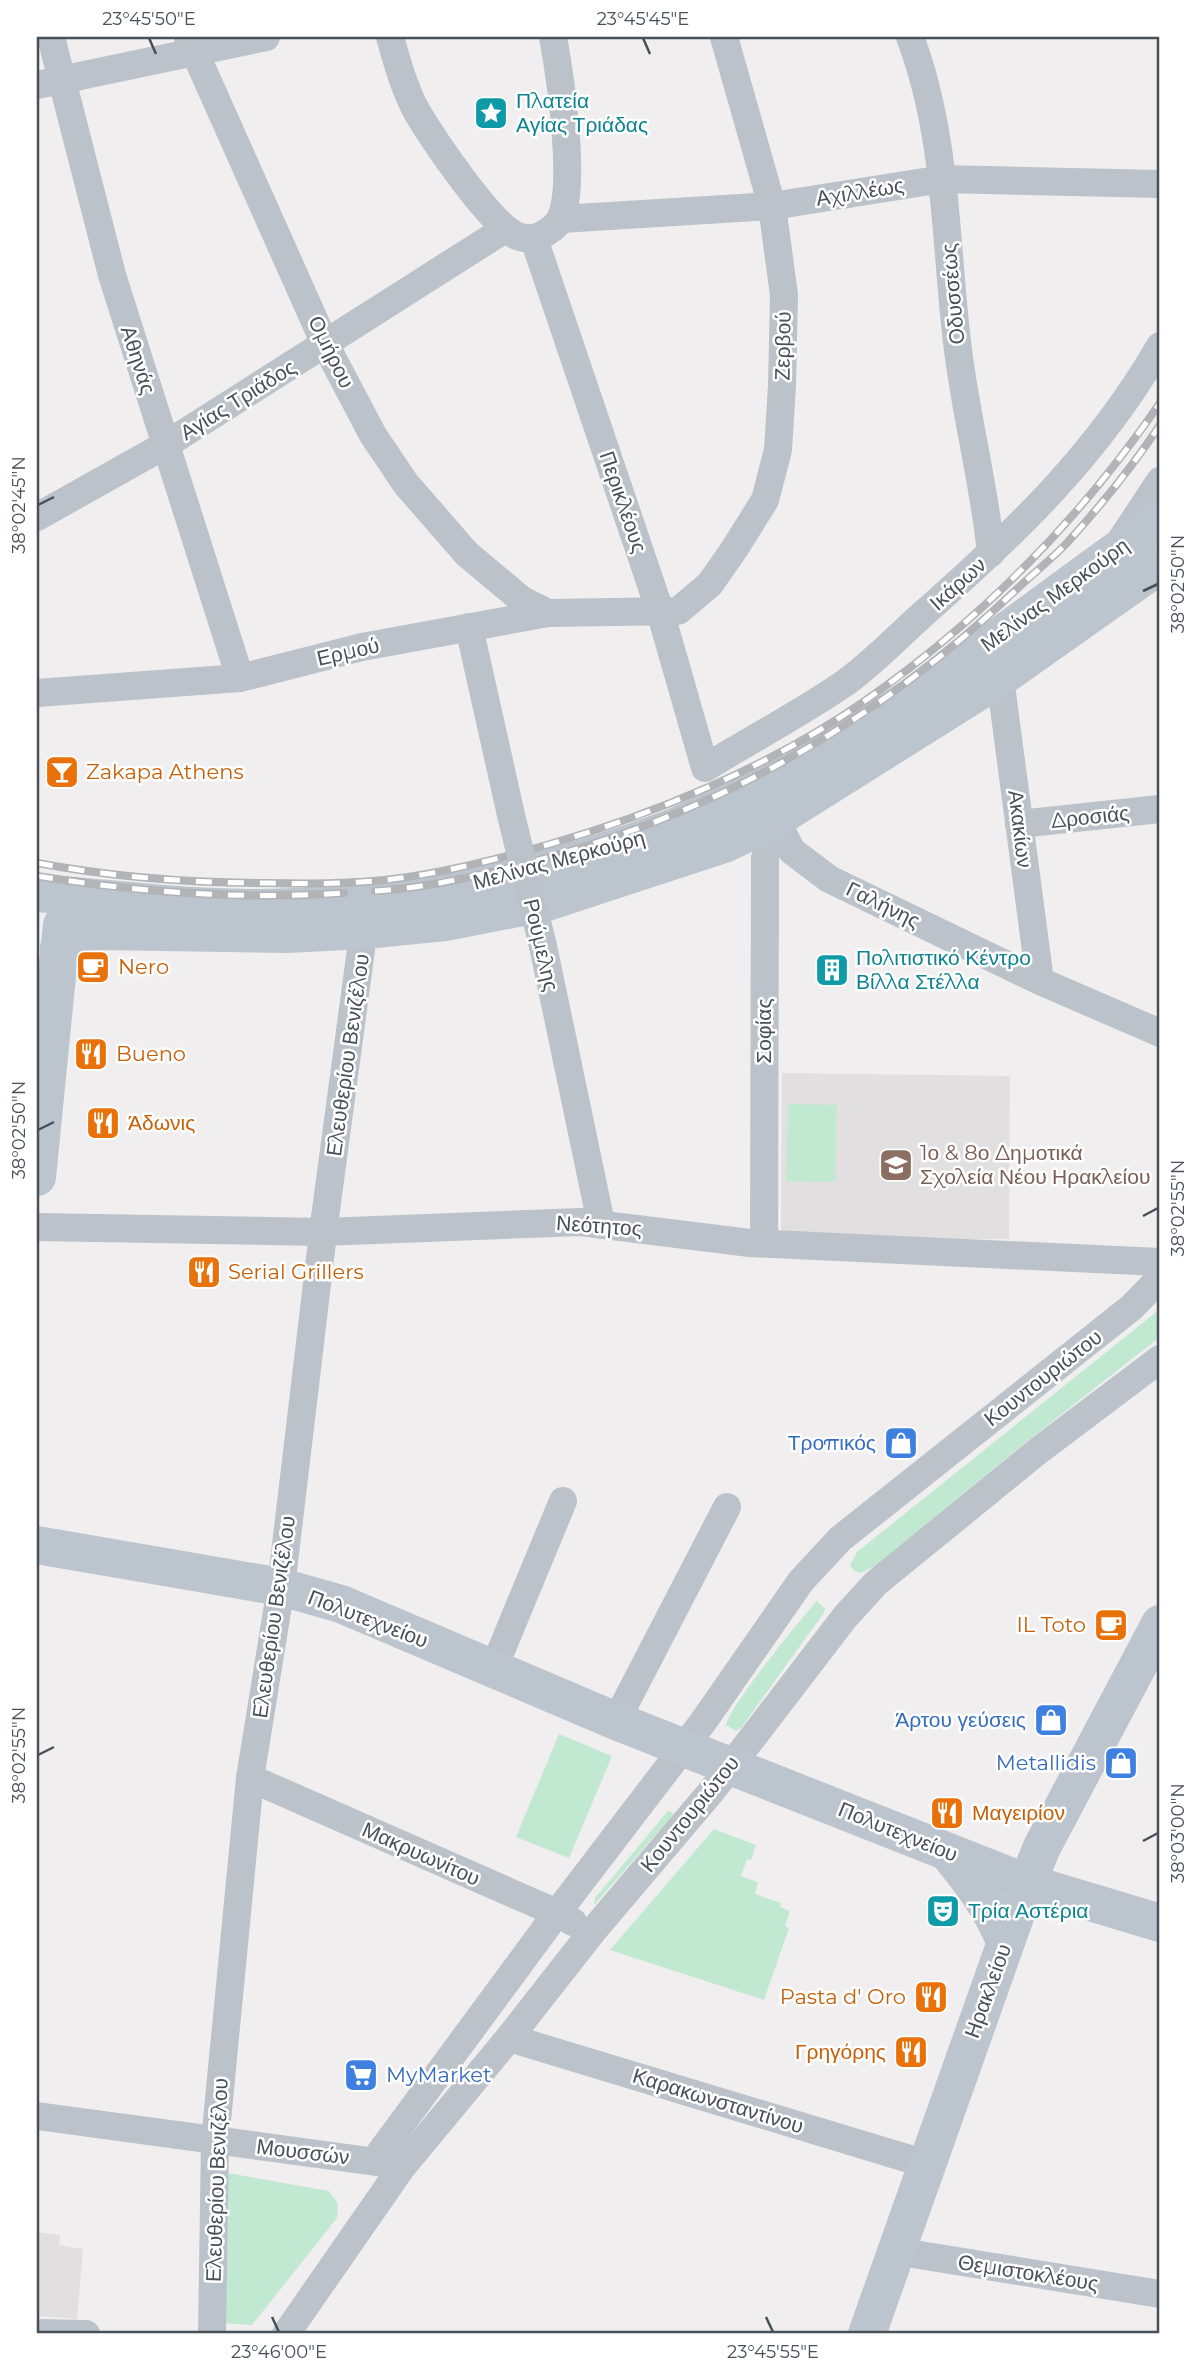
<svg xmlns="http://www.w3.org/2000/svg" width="1197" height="2371" font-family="Montserrat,sans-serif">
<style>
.education{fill:#e1dfdf}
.green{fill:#c1e9d2}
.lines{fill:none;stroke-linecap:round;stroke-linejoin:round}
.street{stroke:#bbc2c9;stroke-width:28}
.secondary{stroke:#bcc4cd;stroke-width:38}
.rail-casing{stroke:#b1b3b7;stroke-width:8}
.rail{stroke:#fff;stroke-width:5;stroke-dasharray:16;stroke-linecap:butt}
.street-bridge{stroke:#bbc2c9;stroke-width:28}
.ticks{fill:none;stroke:#485059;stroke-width:2.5}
.labels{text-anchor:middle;stroke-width:5;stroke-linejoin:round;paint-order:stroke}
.culture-label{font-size:21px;fill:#0d838f;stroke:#fff;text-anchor:start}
.street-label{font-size:21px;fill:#485059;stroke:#fff}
.food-label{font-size:21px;fill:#c56008;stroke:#fff;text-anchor:start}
.education-label{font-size:21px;fill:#785e54;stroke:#fff;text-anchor:start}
.shop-label{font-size:21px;fill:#366cbe;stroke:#fff;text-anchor:end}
.neatline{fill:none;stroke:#485059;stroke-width:2.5}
.ticks-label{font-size:18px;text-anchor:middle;fill:#485059}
</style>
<rect width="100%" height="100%" fill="#f0eeee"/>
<g class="education">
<polygon points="782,1073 1010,1076 1009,1239 781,1240"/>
<polygon points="37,2232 60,2235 59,2245 83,2249 77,2319 37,2316"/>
</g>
<g class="green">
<polygon points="788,1104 837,1105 835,1182 786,1181"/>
<polygon points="1160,1309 1160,1337 1021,1446 875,1566 861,1573 854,1571 850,1565 857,1552"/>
<path d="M 817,1601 L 825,1609 L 823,1614 L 741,1728 L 736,1731 L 726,1725 C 729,1707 801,1618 817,1601 Z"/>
<polygon points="559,1734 612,1756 569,1858 516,1837"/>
<polygon points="668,1811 672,1812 673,1815 594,1905 595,1898"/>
<polygon points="714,1829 756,1845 751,1860 747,1859 741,1876 758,1882 755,1894 781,1903 780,1907 790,1911 785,1926 789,1928 764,2000 610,1950"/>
<polygon points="228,2173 329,2191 338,2204 337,2218 252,2325 222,2323"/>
</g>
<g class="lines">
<g class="street">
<polyline points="51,37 112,275 240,678"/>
<polyline points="188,37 325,344 373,435 406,484 467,554 522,600 548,613"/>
<path d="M 390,37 C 397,62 404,88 417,112 C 433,139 490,224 517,236 C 528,240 537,239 547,232 C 552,229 559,223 561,217 C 576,183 560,75 553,37"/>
<path d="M 910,37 C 947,134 945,240 957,342 C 965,413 984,482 991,553"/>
<polyline points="37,85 266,37"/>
<polyline points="561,219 772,206 943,179 1160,184"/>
<path d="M 534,239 L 660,611 L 705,768 C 750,740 798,715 842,685 C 870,666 896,638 922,615 C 1015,533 1097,455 1160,346"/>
<polyline points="37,517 167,444 505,229"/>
<polyline points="1121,540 1160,481"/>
<polyline points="469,627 511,815"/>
<polyline points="1000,678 1040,981"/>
<polyline points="37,693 240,678 362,647 548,613 678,611 710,584 735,548 765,500 778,450 782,385 784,295 772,206 724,37"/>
<polyline points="767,803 792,851 829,879 1040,981 1160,1033"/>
<polyline points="1019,824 1160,809"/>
<polyline points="543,946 601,1223"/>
<polyline points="37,1227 323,1232 580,1222 750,1243 1160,1262"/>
<polyline points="764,1243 765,858 774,820"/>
<polyline points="493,1670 563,1501"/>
<polyline points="616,1721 727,1507"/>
<polyline points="250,1778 557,1913 573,1922"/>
<polyline points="509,2038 926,2164"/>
<polyline points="37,2116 391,2164"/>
<polyline points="374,2161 557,1913 703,1722 801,1581 840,1539 1132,1307 1160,1278"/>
<polyline points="895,2251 1160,2294"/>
<polyline points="37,2333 86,2334"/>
<polyline points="212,2334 215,2141 250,1778 281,1587 324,1225 366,912"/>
<polyline points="286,2334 402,2167 509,2038 592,1932 710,1793 845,1617 876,1583 1038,1451 1160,1359"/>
</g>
<g class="secondary">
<path d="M 37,893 C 123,899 208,912 294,907 C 423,900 552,874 672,828 C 691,820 709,810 728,801 C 778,777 826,751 873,722 C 973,660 1064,586 1160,520"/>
<path d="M 59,948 C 73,935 85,932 103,931 L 286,934 L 365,930 L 445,922 L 544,903 L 724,844 L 774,820 L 1000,678 L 1160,565"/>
<polyline points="37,1177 62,925"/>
<polyline points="37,1545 281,1587 341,1604 616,1721 1027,1883 1160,1923"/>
<path d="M 948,1853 C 972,1882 990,1906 1005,1941"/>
<polyline points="867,2334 1027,1883 1042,1847 1160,1624"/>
</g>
<g class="rail-casing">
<g id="rail">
<path d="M 37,863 C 113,877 191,883 269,883 C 307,884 346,884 385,880 C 438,874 491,861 543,846 C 653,815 772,766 866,700 C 981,620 1081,518 1160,403"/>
<path d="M 37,876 C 138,892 241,900 344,893"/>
<path d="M 375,891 C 428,888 480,875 531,862 C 718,813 878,722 1018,588 C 1033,574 1050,560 1065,545 C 1099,508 1132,467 1160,425"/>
</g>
</g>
<use href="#rail" class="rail"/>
<polyline class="street-bridge" points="511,815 543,946"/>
</g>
<path class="ticks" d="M 149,38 L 156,54M 643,38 L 650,54M 38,505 L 54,497M 1143,591 L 1158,584M 38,1130 L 54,1122M 1143,1216 L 1158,1208M 38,1755 L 54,1747M 1143,1841 L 1158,1833M 272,2317 L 279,2332M 766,2317 L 773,2332"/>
<defs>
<g id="sight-square" transform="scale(1.75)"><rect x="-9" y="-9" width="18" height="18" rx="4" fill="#0f9aa8" stroke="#fff"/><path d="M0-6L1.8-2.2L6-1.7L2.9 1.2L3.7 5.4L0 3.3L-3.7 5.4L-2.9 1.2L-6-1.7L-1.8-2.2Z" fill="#fff"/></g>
<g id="bar-square" transform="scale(1.75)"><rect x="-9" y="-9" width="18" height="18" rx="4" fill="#e8710a" stroke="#fff"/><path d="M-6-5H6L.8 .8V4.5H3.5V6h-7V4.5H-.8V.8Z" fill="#fff"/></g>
<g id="cafe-square" transform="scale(1.75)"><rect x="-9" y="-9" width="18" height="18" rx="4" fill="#e8710a" stroke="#fff"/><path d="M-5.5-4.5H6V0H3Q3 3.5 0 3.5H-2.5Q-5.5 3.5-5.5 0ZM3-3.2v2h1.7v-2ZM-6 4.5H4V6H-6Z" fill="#fff"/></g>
<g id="building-square" transform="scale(1.75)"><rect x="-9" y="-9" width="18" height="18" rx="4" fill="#0f9aa8" stroke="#fff"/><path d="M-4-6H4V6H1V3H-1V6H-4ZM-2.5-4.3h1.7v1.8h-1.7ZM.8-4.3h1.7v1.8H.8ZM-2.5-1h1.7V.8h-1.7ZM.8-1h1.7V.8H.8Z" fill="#fff"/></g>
<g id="restaurant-square" transform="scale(1.75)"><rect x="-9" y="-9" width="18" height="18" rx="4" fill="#e8710a" stroke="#fff"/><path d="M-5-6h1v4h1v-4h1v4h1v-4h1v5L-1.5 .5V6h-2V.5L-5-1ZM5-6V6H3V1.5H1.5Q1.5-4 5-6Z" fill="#fff"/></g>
<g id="school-square" transform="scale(1.75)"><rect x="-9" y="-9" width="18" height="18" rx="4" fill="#8d6e63" stroke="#fff"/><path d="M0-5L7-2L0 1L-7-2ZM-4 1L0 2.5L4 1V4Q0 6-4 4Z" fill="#fff"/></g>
<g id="shop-square" transform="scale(1.75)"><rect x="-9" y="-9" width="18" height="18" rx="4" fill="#3f7fe0" stroke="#fff"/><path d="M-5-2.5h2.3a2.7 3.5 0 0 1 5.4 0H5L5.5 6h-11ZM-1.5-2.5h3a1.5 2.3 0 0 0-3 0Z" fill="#fff"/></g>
<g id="theatre-square" transform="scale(1.75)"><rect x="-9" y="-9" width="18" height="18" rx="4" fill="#0f9aa8" stroke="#fff"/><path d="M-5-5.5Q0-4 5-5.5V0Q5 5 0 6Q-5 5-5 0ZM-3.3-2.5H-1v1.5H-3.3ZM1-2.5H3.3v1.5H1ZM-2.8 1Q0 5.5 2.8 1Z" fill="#fff"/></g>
<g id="supermarket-square" transform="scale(1.75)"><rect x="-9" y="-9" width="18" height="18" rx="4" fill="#3f7fe0" stroke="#fff"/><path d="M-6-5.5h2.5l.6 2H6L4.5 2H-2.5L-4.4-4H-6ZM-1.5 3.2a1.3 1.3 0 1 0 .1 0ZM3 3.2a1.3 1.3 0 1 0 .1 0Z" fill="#fff"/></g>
</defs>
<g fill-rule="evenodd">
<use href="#sight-square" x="491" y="113"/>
<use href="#bar-square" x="62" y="772"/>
<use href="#cafe-square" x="93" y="967"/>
<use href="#building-square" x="832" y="970"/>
<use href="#restaurant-square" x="91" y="1054"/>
<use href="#restaurant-square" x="103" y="1123"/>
<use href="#school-square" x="896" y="1165"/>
<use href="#restaurant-square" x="204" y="1272"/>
<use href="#shop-square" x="901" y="1443"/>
<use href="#cafe-square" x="1111" y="1625"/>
<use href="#shop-square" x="1051" y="1720"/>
<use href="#shop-square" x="1121" y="1763"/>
<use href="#restaurant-square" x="947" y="1813"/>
<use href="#theatre-square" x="943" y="1911"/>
<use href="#restaurant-square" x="931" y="1997"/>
<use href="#restaurant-square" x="911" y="2052"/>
<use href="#supermarket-square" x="361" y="2075"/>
</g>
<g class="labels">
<g class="culture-label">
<text x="516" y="108">Πλατεία<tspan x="516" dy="24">Αγίας Τριάδας</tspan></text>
<text x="856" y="965">Πολιτιστικό Κέντρο<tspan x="856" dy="24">Βίλλα Στέλλα</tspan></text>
<text x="968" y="1918">Τρία Αστέρια</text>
</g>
<g class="street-label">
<text transform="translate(860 192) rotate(-9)" y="7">Αχιλλέως</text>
<text transform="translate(953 294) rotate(-95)" y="7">Οδυσσέως</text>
<text transform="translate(783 346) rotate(-89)" y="7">Ζερβού</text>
<text transform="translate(331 352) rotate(64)" y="7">Ομήρου</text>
<text transform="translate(138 360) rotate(72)" y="7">Αθηνάς</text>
<text transform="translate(238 400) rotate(-32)" y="7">Αγίας Τριάδος</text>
<text transform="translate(623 502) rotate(71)" y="7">Περικλέους</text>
<text transform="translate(958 584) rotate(-42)" y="7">Ικάρων</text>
<text transform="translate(1055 595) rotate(-36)" y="7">Μελίνας Μερκούρη</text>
<text transform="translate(348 652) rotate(-13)" y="7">Ερμού</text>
<text transform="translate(1090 817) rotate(-6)" y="7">Δροσιάς</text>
<text transform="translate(1020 829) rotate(83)" y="7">Ακακίων</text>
<text transform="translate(559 860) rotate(-15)" y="7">Μελίνας Μερκούρη</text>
<text transform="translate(883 905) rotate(26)" y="7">Γαλήνης</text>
<text transform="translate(541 945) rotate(77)" y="7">Ρούμελης</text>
<text transform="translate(764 1031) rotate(-90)" y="7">Σοφίας</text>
<text transform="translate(348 1055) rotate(-82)" y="7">Ελευθερίου Βενιζέλου</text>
<text transform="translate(599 1226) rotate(4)" y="7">Νεότητος</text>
<text transform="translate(1043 1378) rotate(-38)" y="7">Κουντουριώτου</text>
<text transform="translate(274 1617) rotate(-82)" y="7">Ελευθερίου Βενιζέλου</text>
<text transform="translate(368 1619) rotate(21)" y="7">Πολυτεχνείου</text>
<text transform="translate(690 1814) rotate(-51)" y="7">Κουντουριώτου</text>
<text transform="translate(898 1832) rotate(22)" y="7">Πολυτεχνείου</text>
<text transform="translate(421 1854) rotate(24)" y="7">Μακρυωνίτου</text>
<text transform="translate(988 1991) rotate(-70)" y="7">Ηρακλείου</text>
<text transform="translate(718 2101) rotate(17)" y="7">Καρακωνσταντίνου</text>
<text transform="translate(303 2152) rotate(7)" y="7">Μουσσών</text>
<text transform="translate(217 2180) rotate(-88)" y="7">Ελευθερίου Βενιζέλου</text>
<text transform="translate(1028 2273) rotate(9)" y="7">Θεμιστοκλέους</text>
</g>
<g class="food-label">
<text x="86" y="779">Zakapa Athens</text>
<text x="118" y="974">Nero</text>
<text x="116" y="1061">Bueno</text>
<text x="128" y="1130">Άδωνις</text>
<text x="228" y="1279">Serial Grillers</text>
<text x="1086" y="1632" text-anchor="end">IL Toto</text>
<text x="972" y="1820">Μαγειρίον</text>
<text x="906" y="2004" text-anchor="end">Pasta d' Oro</text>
<text x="886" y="2059" text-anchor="end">Γρηγόρης</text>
</g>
<g class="education-label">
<text x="920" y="1160">1ο &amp; 8ο Δημοτικά<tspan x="920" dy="24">Σχολεία Νέου Ηρακλείου</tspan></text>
</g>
<g class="shop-label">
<text x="876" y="1450">Τροπικός</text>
<text x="1026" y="1727">Άρτου γεύσεις</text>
<text x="1096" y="1770">Metallidis</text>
<text x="386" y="2082" text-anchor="start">MyMarket</text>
</g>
</g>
<rect width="1197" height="2371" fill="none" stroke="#ffffff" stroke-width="77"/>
<rect x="38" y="38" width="1120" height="2294" class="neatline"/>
<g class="ticks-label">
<text x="149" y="25">23°45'50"E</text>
<text x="643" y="25">23°45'45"E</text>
<text transform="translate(19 505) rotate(-90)" y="6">38°02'45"N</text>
<text transform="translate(1178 584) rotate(-90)" y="6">38°02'50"N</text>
<text transform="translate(19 1130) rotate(-90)" y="6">38°02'50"N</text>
<text transform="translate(1178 1208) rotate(-90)" y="6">38°02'55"N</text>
<text transform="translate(19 1755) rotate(-90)" y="6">38°02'55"N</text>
<text transform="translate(1178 1833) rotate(-90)" y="6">38°03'00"N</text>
<text x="279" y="2358">23°46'00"E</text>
<text x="773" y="2358">23°45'55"E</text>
</g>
</svg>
